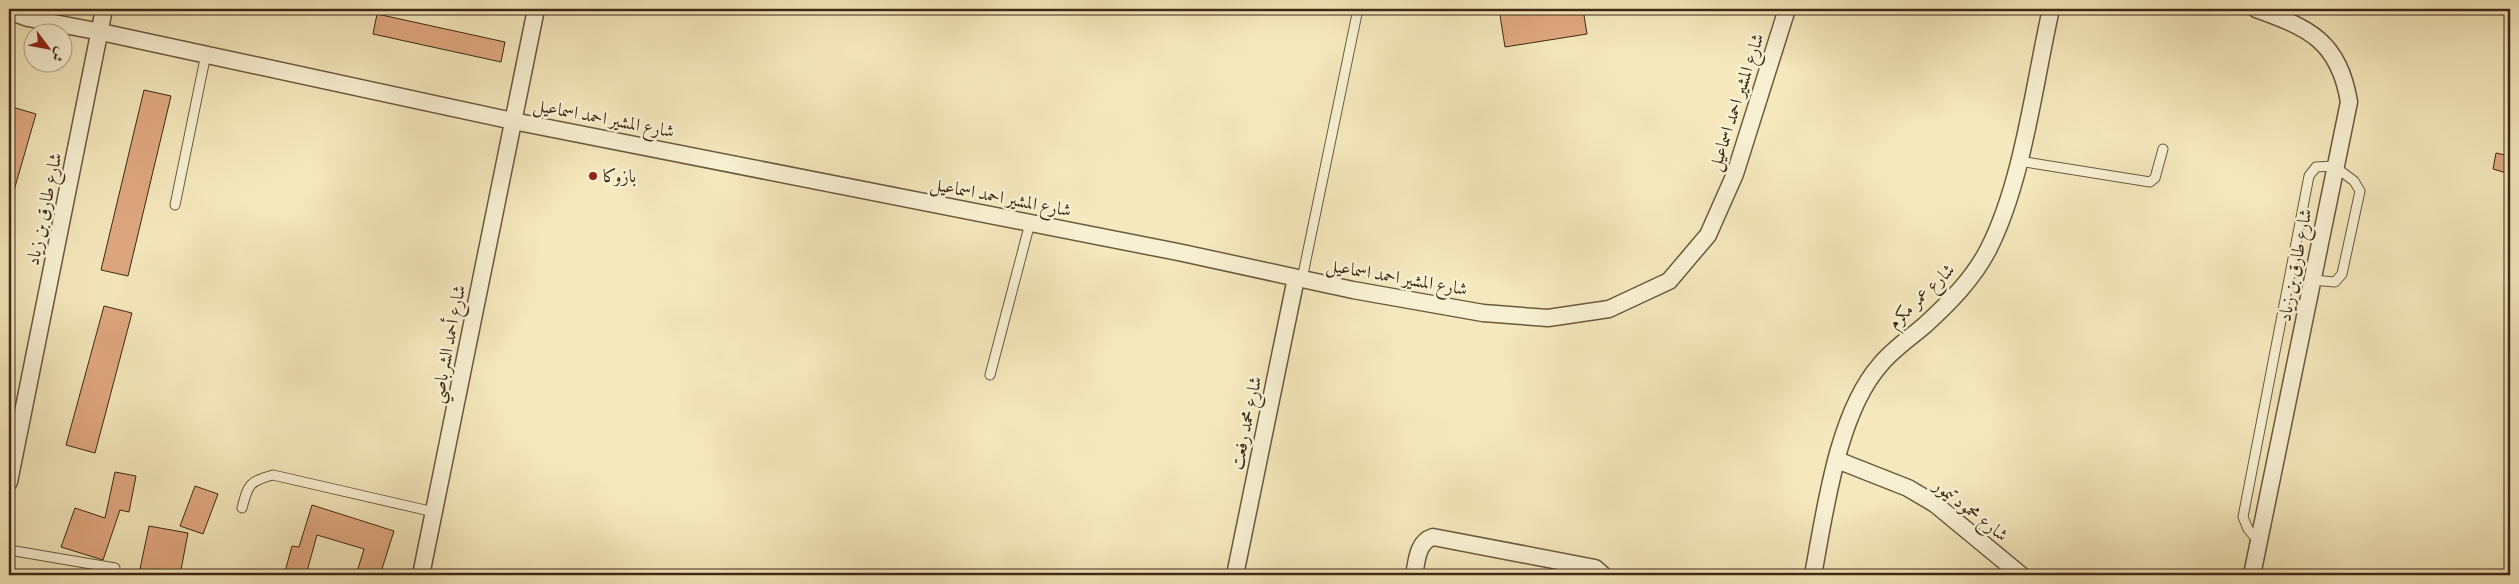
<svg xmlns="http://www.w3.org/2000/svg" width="2519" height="584" font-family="'EB Garamond',Amiri,serif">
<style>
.building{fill:#e0a880;stroke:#3d2913}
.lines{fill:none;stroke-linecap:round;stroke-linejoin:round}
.service-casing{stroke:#6b593d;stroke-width:11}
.minor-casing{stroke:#6b593d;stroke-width:19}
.service{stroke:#f8f0d3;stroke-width:9}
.minor{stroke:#f8f0d3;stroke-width:16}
.poi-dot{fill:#8f2418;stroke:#f8f0d3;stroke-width:2}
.labels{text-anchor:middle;stroke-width:5;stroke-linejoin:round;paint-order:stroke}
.street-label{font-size:18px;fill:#3d2913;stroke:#f8f0d3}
.poi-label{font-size:18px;fill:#3d2913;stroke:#f8f0d3;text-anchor:start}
</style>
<rect width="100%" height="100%" fill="#f4e8bc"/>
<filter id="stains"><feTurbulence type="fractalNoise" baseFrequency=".004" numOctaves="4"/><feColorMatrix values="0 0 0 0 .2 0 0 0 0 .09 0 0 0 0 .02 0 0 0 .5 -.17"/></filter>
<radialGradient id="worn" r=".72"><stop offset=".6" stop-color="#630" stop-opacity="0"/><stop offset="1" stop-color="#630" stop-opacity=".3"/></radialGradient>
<g class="building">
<polygon points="1499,9 1583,9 1587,34 1505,47"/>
<polygon points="377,14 505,42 501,62 373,34"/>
<polygon points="144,90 171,96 128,276 101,270"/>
<polygon points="9,106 36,114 13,194 9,193"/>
<polygon points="2496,153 2510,156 2510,174 2493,169"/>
<polygon points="104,306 132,313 95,453 66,445"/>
<polygon points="115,472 136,476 129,512 120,510 103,560 61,547 75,508 105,518"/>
<polygon points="195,486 218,494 203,534 180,526"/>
<polygon points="312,505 394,531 380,575 356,575 364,549 317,535 306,575 284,575 292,546 299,547"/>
<polygon points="149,526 188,533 180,575 140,569"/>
</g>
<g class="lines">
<g class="service-casing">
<g id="service">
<polyline points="2019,161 2150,182 2155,178 2163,149"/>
<polyline points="175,205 206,54"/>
<polyline points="1302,279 1358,9"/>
<polyline points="990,375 1030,223"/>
<path d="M 242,508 C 248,485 249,481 273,475 L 434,512"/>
<polyline points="2259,542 2248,529 2243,517 2309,176 2316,167 2334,166 2354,181 2360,191 2342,274 2335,282 2312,280"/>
<polyline points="9,550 115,568"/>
</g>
</g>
<g class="minor-casing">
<g id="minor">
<polyline points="9,11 28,18 101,32 513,121 1178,252 1353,290 1483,313 1548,318 1609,309 1669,281 1708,235 1735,174 1787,9"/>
<polyline points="1837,460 1908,488 1935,504 2021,575"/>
<polyline points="9,482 104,9"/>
<polyline points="421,575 536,9"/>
<polyline points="1235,575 1296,278"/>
<path d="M 1414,575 C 1417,561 1417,542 1433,537 L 1595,568 L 1603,575"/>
<path d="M 1813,575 C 1825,512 1837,414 1880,365 C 1893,349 1910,338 1925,325 C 1949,303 1973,279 1988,250 C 2023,182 2034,84 2051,9"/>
<path d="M 2252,575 L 2349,102 C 2339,41 2309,28 2256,9"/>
</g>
</g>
<use href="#service" class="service"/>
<use href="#minor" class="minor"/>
</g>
<circle class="poi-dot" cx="593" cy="176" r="5"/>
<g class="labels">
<g class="street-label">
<text transform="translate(1736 102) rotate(-72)" y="6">شارع المشير احمد اسماعيل</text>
<text transform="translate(604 118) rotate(11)" y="6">شارع المشير احمد اسماعيل</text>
<text transform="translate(1001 197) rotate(11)" y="6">شارع المشير احمد اسماعيل</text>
<text transform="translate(44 209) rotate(-78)" y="6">شارع طارق بن زياد</text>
<text transform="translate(2295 265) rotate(-79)" y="6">شارع طارق بن زياد</text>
<text transform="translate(1397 277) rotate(10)" y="6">شارع المشير احمد اسماعيل</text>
<text transform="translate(1921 296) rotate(-44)" y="6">شارع عمر مكرم</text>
<text transform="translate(448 344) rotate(-79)" y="6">شارع أحمد الشرباصي</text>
<text transform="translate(1246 423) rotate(-78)" y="6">شارع محمد رفعت</text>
<text transform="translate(1971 510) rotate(38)" y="6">شارع محمود تيمور</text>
</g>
<g class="poi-label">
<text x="603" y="182">بازوكا</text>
</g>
</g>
<rect width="2519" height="584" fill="none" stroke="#f4e8bc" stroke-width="30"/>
<rect x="10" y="10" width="2499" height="564" fill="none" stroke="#3d2913" stroke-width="2.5"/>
<rect x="15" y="15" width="2489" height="554" fill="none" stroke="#3d2913"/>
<g transform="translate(48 48) rotate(122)"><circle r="24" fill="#f8f0d3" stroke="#ada086"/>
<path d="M0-4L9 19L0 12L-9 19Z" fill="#8f2418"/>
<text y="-8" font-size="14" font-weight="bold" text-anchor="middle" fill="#3d2913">ش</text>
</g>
<rect width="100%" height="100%" filter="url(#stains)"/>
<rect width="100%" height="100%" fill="url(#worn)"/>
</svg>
